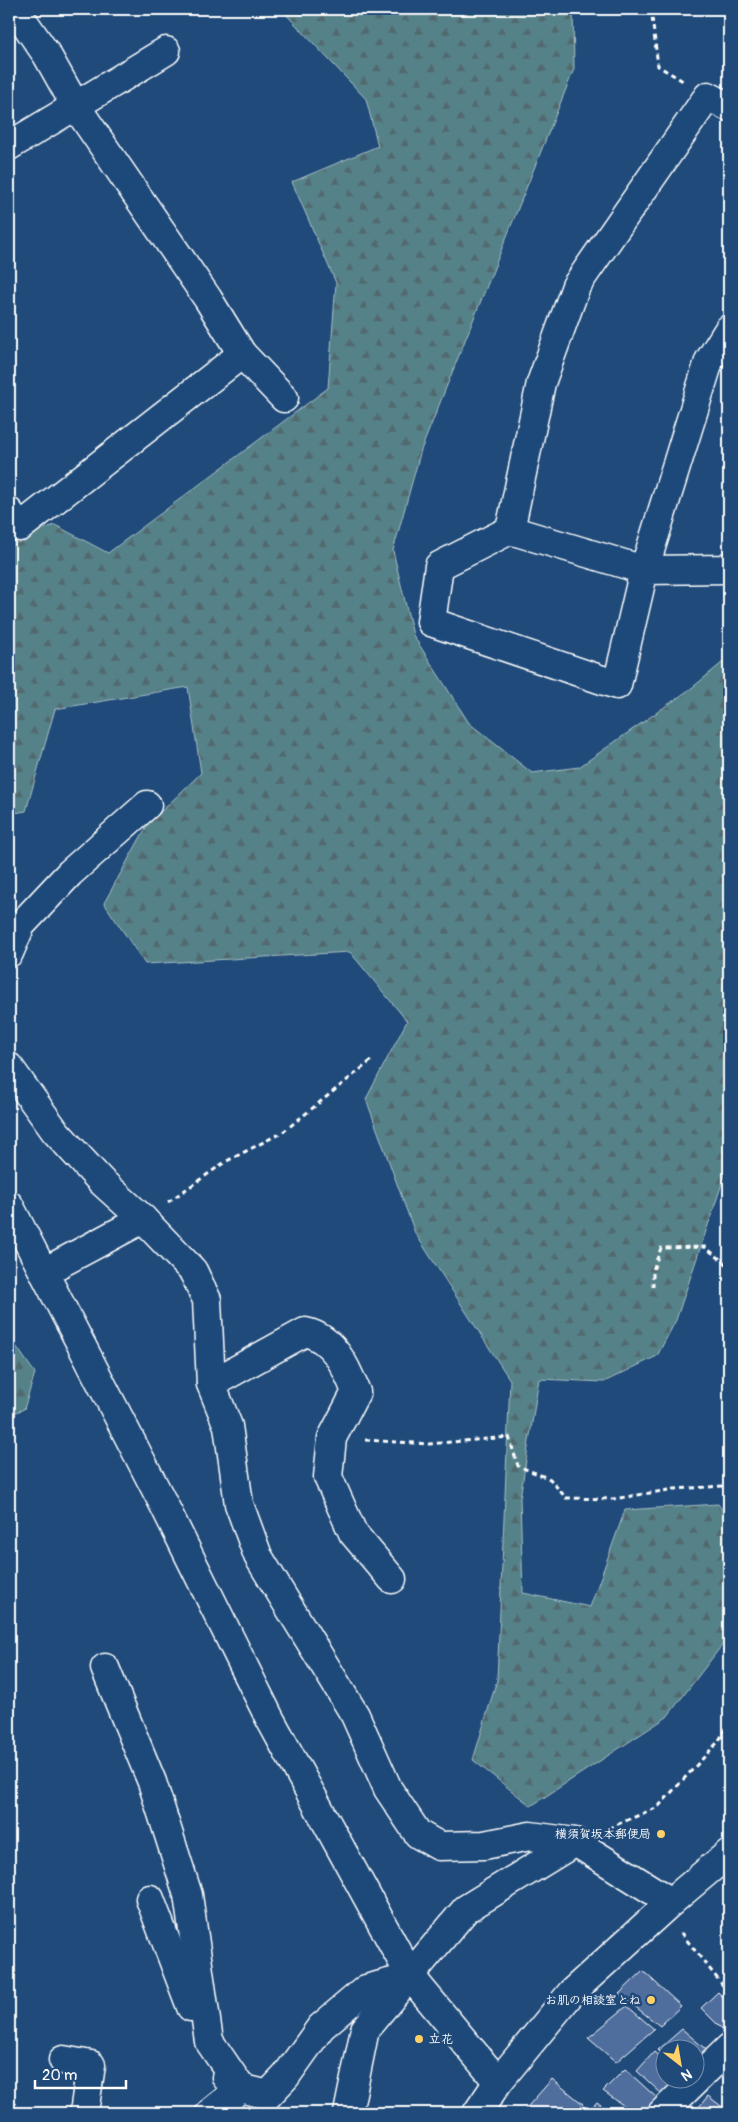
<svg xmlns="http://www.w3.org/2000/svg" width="738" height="2122" font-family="Pangolin,'Klee One',sans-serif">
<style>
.forest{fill:url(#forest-firs);stroke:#aac0c4}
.building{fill:#4f6d9d;stroke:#fff}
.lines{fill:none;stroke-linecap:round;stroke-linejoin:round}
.minor-casing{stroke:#fff;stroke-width:31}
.path{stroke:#fff;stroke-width:3;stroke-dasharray:5 4;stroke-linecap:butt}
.minor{stroke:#1f4a7a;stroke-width:28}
.poi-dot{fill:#ffd166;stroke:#1f4a7a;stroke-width:2}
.labels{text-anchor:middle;stroke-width:5;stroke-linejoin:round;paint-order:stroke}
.poi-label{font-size:12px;font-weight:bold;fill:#fff;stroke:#1f4a7a;text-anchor:end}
</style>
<defs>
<pattern id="forest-firs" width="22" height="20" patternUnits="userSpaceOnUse" patternTransform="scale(1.25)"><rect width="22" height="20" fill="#558189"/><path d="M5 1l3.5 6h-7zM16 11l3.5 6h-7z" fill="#51696e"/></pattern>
</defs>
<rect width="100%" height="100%" fill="#1f4a7a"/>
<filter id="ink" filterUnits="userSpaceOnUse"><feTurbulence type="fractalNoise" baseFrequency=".02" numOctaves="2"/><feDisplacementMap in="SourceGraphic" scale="10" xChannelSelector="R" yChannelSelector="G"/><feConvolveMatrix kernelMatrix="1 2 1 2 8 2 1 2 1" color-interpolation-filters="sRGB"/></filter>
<g filter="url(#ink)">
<g class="forest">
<polygon points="281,9 573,9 574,69 421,450 393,551 413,635 469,723 532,773 579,767 693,687 729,657 729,1163 676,1320 657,1356 604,1382 539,1379 520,1498 523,1593 590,1607 625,1510 718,1504 729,1519 729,1636 667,1717 531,1806 473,1760 497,1680 510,1380 415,1233 366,1099 407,1021 350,952 145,964 104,903 148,824 201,773 188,687 55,709 26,811 9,814 9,540 55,525 108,553 328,388 336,283 292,182 378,146 366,99"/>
<polygon points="9,1336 35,1373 24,1409 9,1415"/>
</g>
<g class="building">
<polygon points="643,1971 681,2006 660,2026 619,1994"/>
<polygon points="718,1992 729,2003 729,2036 701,2008"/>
<polygon points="627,2006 654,2029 616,2062 588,2038"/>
<polygon points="682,2029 709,2052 696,2065 696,2050 666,2050 666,2056 658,2050"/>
<polygon points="654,2052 666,2063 666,2080 679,2080 663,2095 637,2071"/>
<polygon points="625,2069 658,2099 646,2113 634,2113 603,2091"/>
<polygon points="552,2079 583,2104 575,2113 522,2113"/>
<polygon points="708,2096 729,2112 729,2113 694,2113"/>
<polygon points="597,2102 611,2113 587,2113"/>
</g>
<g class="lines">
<g class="minor-casing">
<g id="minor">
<polyline points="15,9 47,55 75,105 208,299 242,354 284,398"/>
<polyline points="9,146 166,51"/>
<polyline points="729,329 709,361 644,570 617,685 431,622 439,566 510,530 644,570 728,569 729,566"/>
<polyline points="9,512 20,527 242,354"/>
<polyline points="510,530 541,383 576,286 708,96 729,107"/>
<polyline points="9,953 21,925 70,873 147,805"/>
<polyline points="9,1067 55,1131 101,1181 143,1219 193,1271 207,1300 211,1384 228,1426 239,1504 258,1556 355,1715 388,1789 418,1834 439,1846 484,1845 530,1836 575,1842 671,1902"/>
<polyline points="9,1205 165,1507 270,1719 411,1977 498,2082"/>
<polyline points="44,1272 143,1219"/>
<path d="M 211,1384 L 305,1332 C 333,1338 346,1366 356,1392 L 332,1438 L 328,1477 L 353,1533 L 392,1579"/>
<polyline points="105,1668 152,1782 188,1895 209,2041 241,2088 210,2113"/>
<polyline points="150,1899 191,2007"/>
<polyline points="63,2060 91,2065 84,2113"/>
<polyline points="226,2077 241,2088 268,2095 286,2076 321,2027 366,1989 411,1977"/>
<polyline points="348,2113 365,2029 466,1909 575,1842"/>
<polyline points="477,2113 498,2082 572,1992 671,1902 729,1853"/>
<polyline points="662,2113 729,2048"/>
</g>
</g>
<g class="path">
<polyline points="651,9 658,66 683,81"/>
<polyline points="168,1202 225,1162 283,1132 372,1060"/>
<polyline points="653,1287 653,1270 661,1248 705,1247 729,1266"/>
<polyline points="365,1440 429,1444 509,1437 518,1466 550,1479 566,1498 613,1499 675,1489 723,1486 729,1493"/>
<polyline points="609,1828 658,1807 717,1743 729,1725"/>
<polyline points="681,1933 729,1993"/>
</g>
<use href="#minor" class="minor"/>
</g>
</g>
<g class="poi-dot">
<circle cx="661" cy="1834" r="5"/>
<circle cx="651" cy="2000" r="5"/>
<circle cx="419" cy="2039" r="5"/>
</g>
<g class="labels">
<g class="poi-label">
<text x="651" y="1838">横須賀坂本郵便局</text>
<text x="641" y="2004">お肌の相談室とね</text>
<text x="429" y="2043" text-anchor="start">立花</text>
</g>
</g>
<rect width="738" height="2122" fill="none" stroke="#1f4a7a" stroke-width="30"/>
<rect x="15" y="15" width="708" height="2092" fill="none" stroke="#fff" stroke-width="2" filter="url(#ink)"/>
<g transform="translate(680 2064) rotate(149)"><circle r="24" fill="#1f4a7a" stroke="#7992af"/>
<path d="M0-4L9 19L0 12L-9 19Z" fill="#ffd166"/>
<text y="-8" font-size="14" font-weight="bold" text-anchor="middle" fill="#ffffff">N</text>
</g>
<path d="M35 2080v8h91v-8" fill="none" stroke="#ffffff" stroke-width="2.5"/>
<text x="42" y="2080" font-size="15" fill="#ffffff" stroke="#1f4a7a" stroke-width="4" paint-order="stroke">20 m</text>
</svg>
